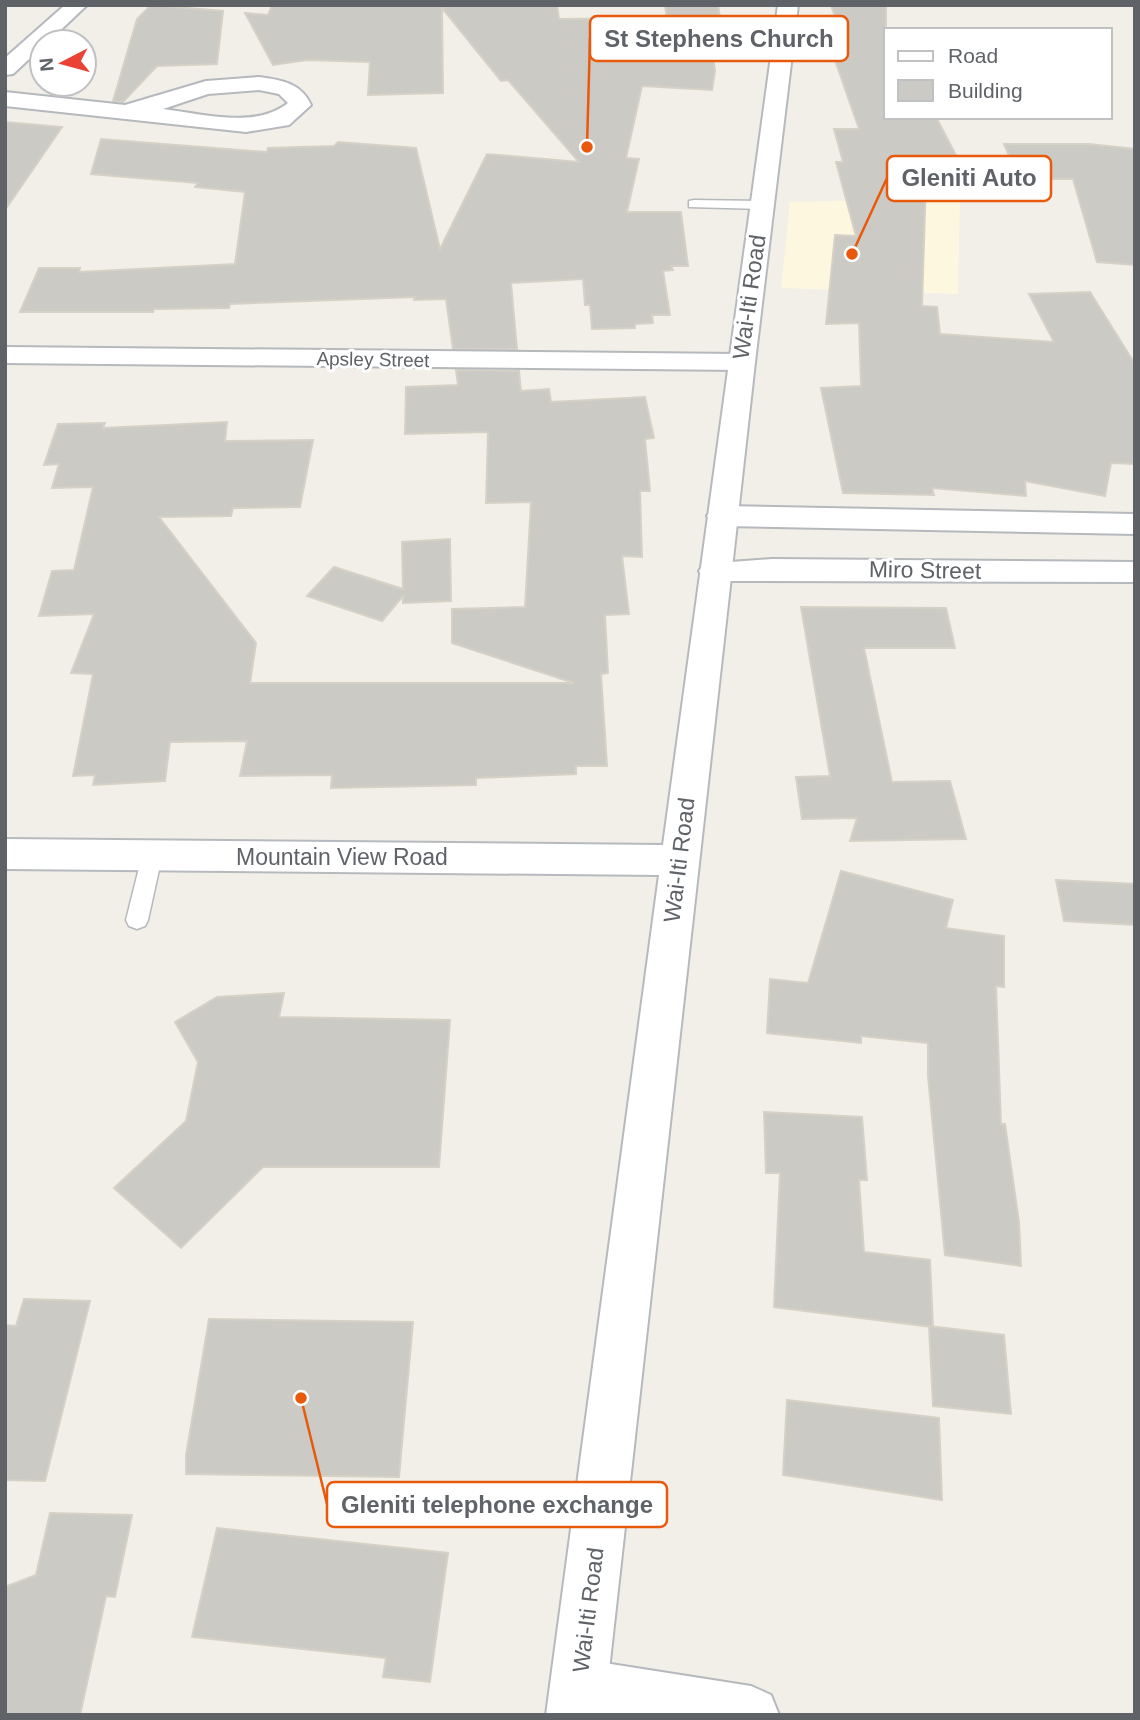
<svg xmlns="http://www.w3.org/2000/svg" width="1140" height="1720" font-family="Helvetica,sans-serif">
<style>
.commercial{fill:#fef7e0}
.building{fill:#cccac5;stroke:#d6d1c6;stroke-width:2}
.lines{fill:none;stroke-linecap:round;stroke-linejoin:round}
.lane-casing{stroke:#b5b8bc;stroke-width:3}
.street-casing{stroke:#b5b8bc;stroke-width:4}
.secondary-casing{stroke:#b6babf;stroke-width:4}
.lane{fill:#fff;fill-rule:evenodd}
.street{fill:#fff;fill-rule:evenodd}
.secondary{fill:#fff;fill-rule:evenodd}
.labels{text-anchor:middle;stroke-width:6;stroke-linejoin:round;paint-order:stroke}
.far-street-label{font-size:19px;fill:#5f6368;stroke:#fff}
.street-label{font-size:23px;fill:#5f6368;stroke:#fff}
.leader{fill:none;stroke:#e8590c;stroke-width:2.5}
.callout-dot{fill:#e8590c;stroke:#fff;stroke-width:2.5}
.callout{fill:#fff;stroke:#e8590c;stroke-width:2.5}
.callout-label{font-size:24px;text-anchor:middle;font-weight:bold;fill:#5f6368}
</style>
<rect width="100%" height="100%" fill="#f1efe8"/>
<polygon class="commercial" points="960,198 958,294 781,288 790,202"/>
<g class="building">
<polygon points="151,5 223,11 217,64 157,66 123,102 113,101 137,19"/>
<polygon points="272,5 557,5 559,19 667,18 665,5 718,5 724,42 711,42 715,71 712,90 642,86 626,158 639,159 627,212 681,212 688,266 671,266 673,270 663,271 670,315 652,315 653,323 635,324 635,328 592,329 590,305 585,305 583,279 511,283 517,349 453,349 446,299 414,300 415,297 230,304 229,308 154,309 153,312 20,312 39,268 80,268 79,272 235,264 245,192 195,187 198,183 91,174 101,139 267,152 268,148 334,146 338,142 416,148 440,249 487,154 579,162 508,80 501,81 442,8 443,93 368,95 370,62 307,60 273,65 245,13 268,15"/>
<polygon points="831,5 886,5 886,117 936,117 958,159 933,159 939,178 926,178 922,306 937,307 940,334 1054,342 1029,294 1090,292 1135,364 1135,464 1111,463 1105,496 1025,481 1026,496 932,488 934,495 843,493 821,388 861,386 859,323 826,324 835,235 856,236 836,162 843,162 834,129 859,129 822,23 838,25"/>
<polygon points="5,122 62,127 5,210"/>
<polygon points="1004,144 1089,144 1135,149 1135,265 1097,262 1073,179 1019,179"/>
<polygon points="456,370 519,371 521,391 549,389 551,402 645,397 654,438 645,439 650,491 640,491 642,557 622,556 629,614 605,615 608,673 601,674 607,766 576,766 576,774 476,778 476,785 331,788 332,775 240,776 247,741 170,742 165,781 93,785 95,775 73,776 93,674 71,673 94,614 39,616 52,571 74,570 93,487 52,488 59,464 44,465 58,424 105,423 103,428 227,422 225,441 313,440 300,507 233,508 231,516 159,517 256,643 250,683 574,683 452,643 452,609 525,607 531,502 486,503 488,432 405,434 406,387 458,385"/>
<polygon points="450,539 451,601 403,603 403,596 382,621 307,596 334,567 403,589 402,542"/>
<polygon points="801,607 946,608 955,648 864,648 892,782 950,781 966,839 850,841 857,818 802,819 796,777 830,776"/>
<polygon points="841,871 953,900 946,928 1004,936 1004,987 996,986 1001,1124 1005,1124 1019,1222 1021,1266 945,1255 928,1076 928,1043 861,1036 861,1043 767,1033 770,979 808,983"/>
<polygon points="1056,880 1135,884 1135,925 1064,921"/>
<polygon points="284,993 279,1017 450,1020 439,1167 263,1167 181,1248 114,1188 186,1121 198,1062 175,1022 217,997"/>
<polygon points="764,1112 862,1117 867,1180 859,1180 864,1252 930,1260 933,1327 774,1307 780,1173 766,1173"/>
<polygon points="24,1299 90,1301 45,1481 5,1480 5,1325 16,1326"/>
<polygon points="209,1319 413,1322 399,1477 186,1474 186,1455"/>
<polygon points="929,1326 1004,1335 1011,1414 933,1406"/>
<polygon points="787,1400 939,1418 942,1500 783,1475"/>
<polygon points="50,1513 132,1515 115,1597 106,1596 80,1715 5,1715 5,1587 36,1575"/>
<polygon points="217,1528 448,1553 430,1682 383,1677 386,1658 192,1637"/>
</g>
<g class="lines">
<g class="lane-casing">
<g id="lane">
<polygon points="694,200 762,201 769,205 762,209 689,207 689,201"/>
<polygon points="152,848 159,850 162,856 148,920 145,926 137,929 129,926 126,920 142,856 145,850"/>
</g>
</g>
<g class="street-casing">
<g id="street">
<polygon points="65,5 87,5 48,42 42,42 42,47 13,74 5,75 5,58"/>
<path d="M 259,77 C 282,80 301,83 311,105 L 289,125 L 246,132 L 5,106 L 5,92 L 125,105 L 206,81 ZM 259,90 L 279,94 L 288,103 C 255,129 203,114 163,109 L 208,94 Z"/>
<polygon points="5,347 741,354 751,356 755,362 751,368 741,370 5,363"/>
<polygon points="723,506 1135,514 1135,534 723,526 712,523 707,516 712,509"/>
<polygon points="772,559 1135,562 1135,582 715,581 704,578 699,571 704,564"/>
<polygon points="579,1659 751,1686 771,1695 779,1715 578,1715 559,1707 551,1687 559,1667"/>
</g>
</g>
<g class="secondary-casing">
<polygon id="secondary" points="778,5 798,5 755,362 604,1715 546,1715 659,875 5,869 5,839 663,845"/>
</g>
<use href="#lane" class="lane"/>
<use href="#street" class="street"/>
<use href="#secondary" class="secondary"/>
</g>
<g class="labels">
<g class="far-street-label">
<text transform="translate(373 359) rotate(1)" y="7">Apsley Street</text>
</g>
<g class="street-label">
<text transform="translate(749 297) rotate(-82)" y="8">Wai-Iti Road</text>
<text transform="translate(925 570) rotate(1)" y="8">Miro Street</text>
<text x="342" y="865">Mountain View Road</text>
<text transform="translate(679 860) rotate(-83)" y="8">Wai-Iti Road</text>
<text transform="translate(588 1610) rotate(-83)" y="8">Wai-Iti Road</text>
</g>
</g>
<path class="leader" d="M587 147L590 38M852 254L887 178M301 1398L327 1504"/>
<g class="callout-dot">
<circle cx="587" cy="147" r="7"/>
<circle cx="852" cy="254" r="7"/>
<circle cx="301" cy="1398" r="7"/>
</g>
<g class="callout">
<rect x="590" y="16" width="258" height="45" rx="7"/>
<rect x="887" y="156" width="164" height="45" rx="7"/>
<rect x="327" y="1482" width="340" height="45" rx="7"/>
</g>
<g class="callout-label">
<text x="719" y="47">St Stephens Church</text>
<text x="969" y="186">Gleniti Auto</text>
<text x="497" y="1513">Gleniti telephone exchange</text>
</g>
<rect width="1140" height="1720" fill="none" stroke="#5f6368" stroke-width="14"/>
<rect x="884" y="28" width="228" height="91" fill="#ffffff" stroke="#bfc1c3" stroke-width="2"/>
<rect x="898" y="51" width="35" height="10" fill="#ffffff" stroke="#bfc1c3" stroke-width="2"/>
<text x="948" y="63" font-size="21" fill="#5f6368">Road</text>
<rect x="898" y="80" width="35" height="21" fill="#cccac5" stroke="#bfc1c3" stroke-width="2"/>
<text x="948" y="98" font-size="21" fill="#5f6368">Building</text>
<g transform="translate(63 63) rotate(264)"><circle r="33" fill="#ffffff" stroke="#bfc1c3" stroke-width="2"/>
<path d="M0-5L12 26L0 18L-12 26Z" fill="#ea4335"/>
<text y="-10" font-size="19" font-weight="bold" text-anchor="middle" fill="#5f6368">N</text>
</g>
</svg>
